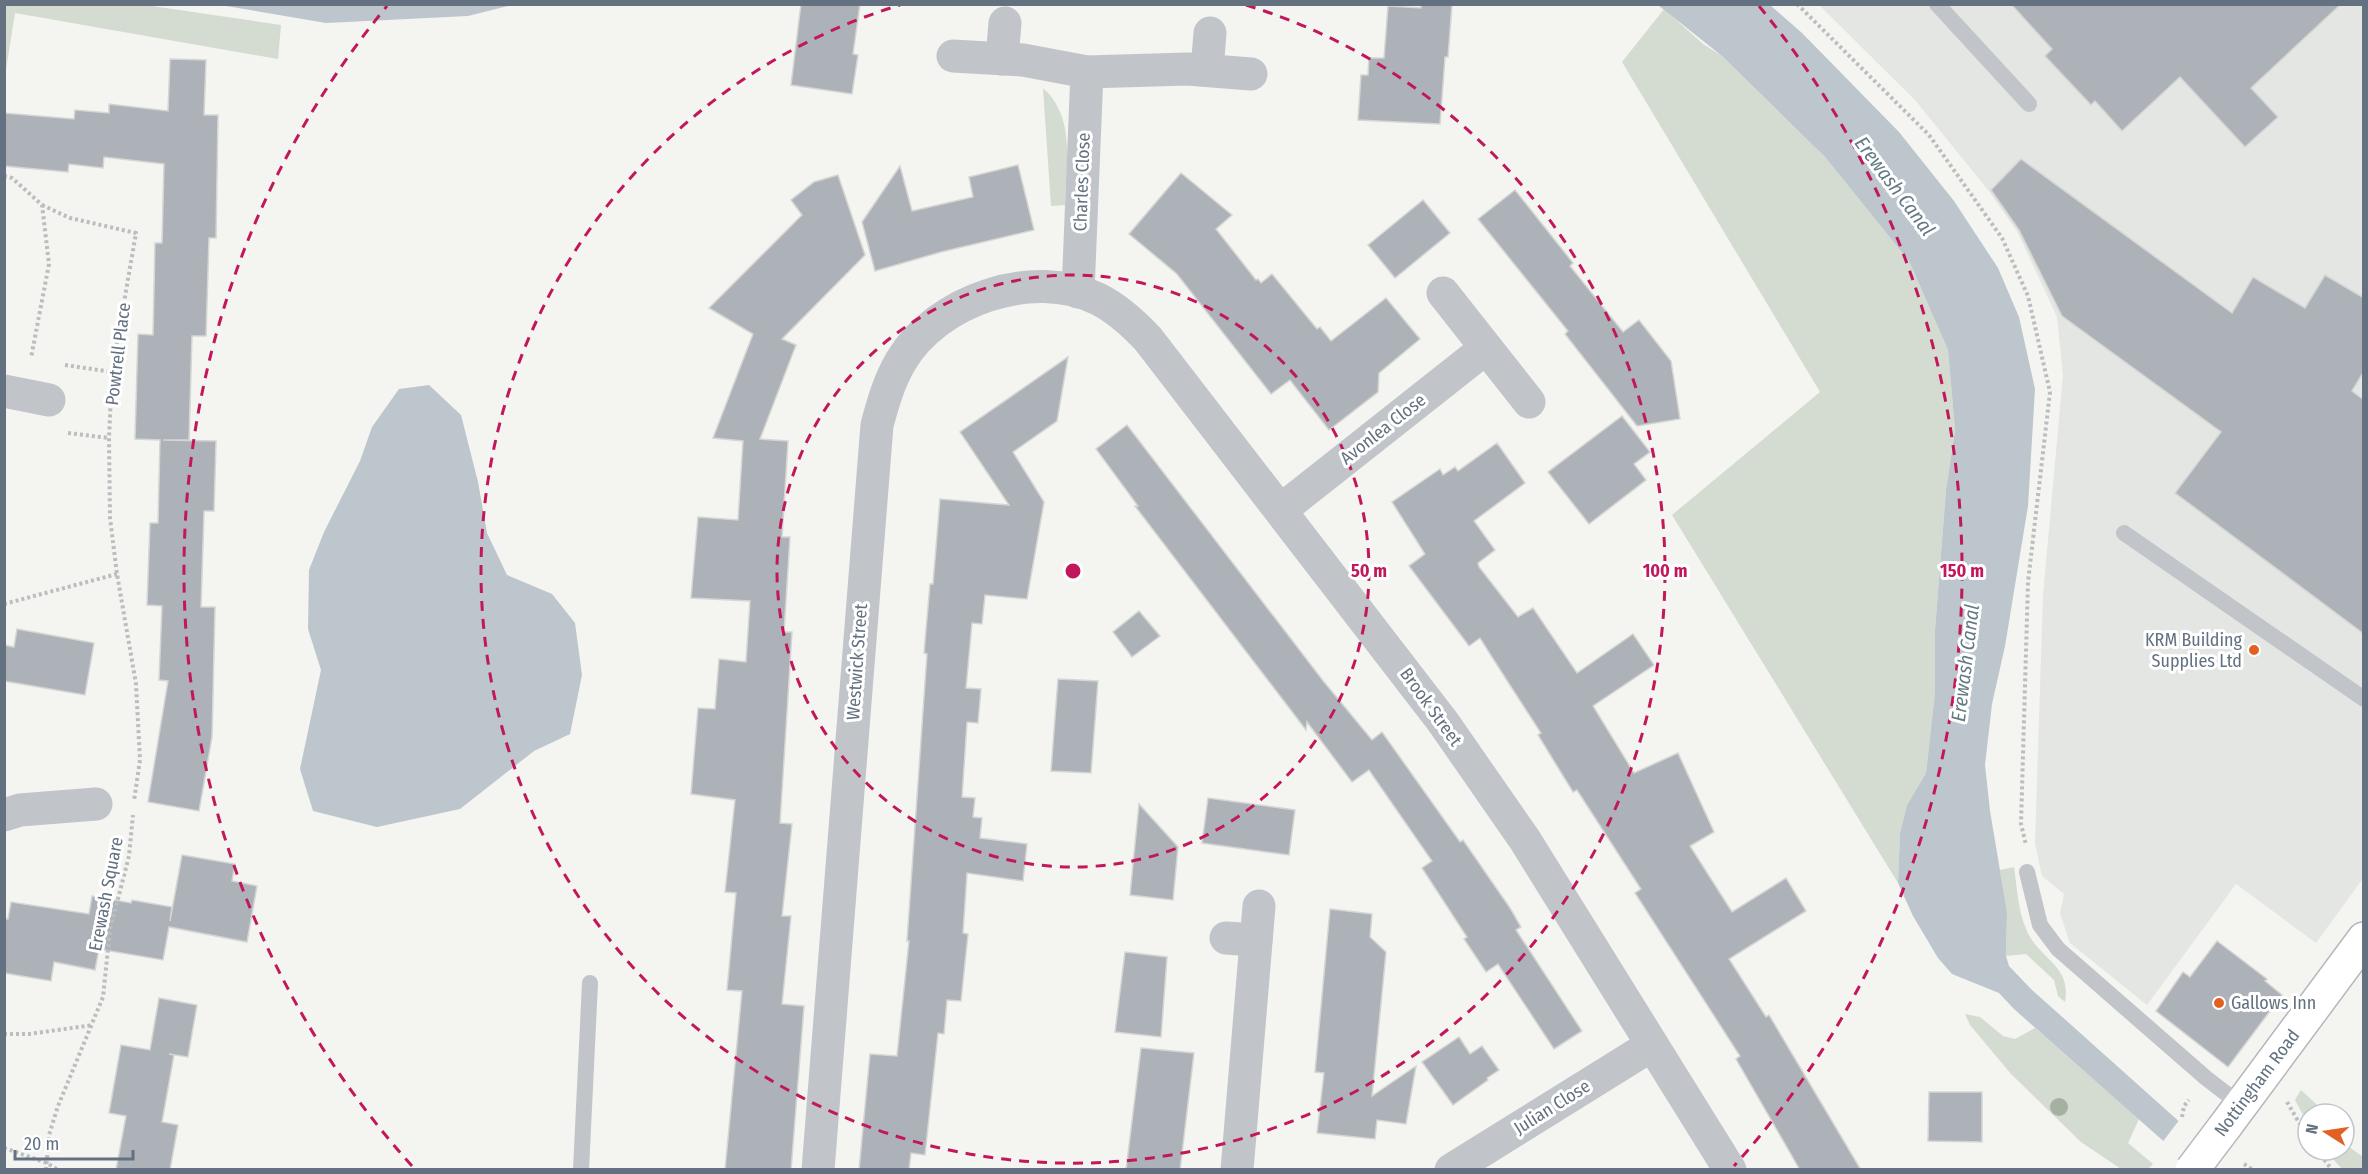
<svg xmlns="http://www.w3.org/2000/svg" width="2368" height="1174" font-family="'Fira Sans Condensed',sans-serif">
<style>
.built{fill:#e4e6e4}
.green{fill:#d4dbd1}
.water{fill:#bcc6cc}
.pier{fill:#f4f4f0}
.building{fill:#acb2b8;stroke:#d5d5d3;stroke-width:1.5}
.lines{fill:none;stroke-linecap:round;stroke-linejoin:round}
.primary-casing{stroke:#b4b8bc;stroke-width:36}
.path{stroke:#bbbdbf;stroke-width:4;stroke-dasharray:3 3;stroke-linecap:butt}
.lane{stroke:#c1c4c8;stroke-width:16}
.street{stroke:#c1c4c8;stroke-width:33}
.primary{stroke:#fff;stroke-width:33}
.primary-bridge-casing{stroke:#b4b8bc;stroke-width:36;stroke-linecap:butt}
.primary-bridge{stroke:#fff;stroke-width:33}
.tree{fill:#a5b0a2}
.ring{fill:none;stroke:#c2185b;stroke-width:3;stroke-dasharray:10 8}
.poi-dot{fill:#e26022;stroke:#fff;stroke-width:2}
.labels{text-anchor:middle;stroke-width:6;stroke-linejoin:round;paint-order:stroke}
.street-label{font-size:18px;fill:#637181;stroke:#fff}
.poi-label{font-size:18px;fill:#637181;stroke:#fff;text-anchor:end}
.water-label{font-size:20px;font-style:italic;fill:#637a85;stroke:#fff}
.centre{fill:#c2185b;stroke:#fff;stroke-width:3}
.ring-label{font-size:18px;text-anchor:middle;font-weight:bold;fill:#c2185b;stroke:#fff;stroke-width:6;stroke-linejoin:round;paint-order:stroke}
</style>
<rect width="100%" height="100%" fill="#f4f4f0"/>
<polygon class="built" points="1819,5 2363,5 2364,877 2316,943 2236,884 2147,1005 2070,943 2060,913 2064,894 2042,876 2035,844 2043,595 2063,375 2057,317 2017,231 1988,190 1915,100"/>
<g class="green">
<polygon points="4,5 145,5 281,25 278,59 15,13 5,76"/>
<polygon points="1664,9 1703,44 1722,56 1825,157 1909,261 1948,350 1955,430 1946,490 1935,630 1935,692 1926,773 1907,805 1900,833 1898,883 1672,515 1820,392 1622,62"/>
<path d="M 1043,88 C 1076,117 1066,165 1065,205 L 1051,206 Z"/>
<path d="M 2014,867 C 2017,887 2018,912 2027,931 C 2039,959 2072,966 2065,1002 L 2058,996 L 2054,980 L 2026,954 L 2006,956 L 2007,912 L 2000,870 Z"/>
<polygon points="1965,1014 1980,1017 2003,1036 2015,1039 2035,1028 2139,1119 2128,1143 2153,1164 2148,1169 2121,1169 2081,1142 2011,1074 1970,1025"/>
<polygon points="2301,1090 2327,1114 2308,1114 2308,1124 2295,1100"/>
<polygon points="2344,1143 2363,1157 2363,1169 2342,1169 2325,1150 2344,1150"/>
</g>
<g class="water">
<polygon points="220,5 512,5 468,16 326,23"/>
<polygon points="1658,5 1770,5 1802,33 1899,132 1954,201 1998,268 2019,317 2035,389 2028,506 2005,646 1992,704 1985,765 1990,811 2007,912 2006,956 2009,966 2031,989 2183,1125 2169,1146 2014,1009 1999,993 1952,974 1938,958 1913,916 1898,883 1900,833 1907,805 1926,773 1935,692 1935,630 1946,490 1955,430 1948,350 1909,261 1825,157 1722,56"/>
<polygon points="429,385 461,415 478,482 487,533 507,575 552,594 575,623 582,675 570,734 534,751 460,809 377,827 313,811 300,769 321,670 308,629 309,570 324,532 360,461 372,427 399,389"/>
</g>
<polygon class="pier" points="2180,1119 2223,1158 2237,1170 2181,1170 2161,1144"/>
<g class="building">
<polygon points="801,4 860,4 853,54 858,55 852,94 791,85"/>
<polygon points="1421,4 1452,4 1448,57 1445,57 1440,124 1358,120 1361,75 1368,75 1369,58 1384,58 1388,6 1421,8"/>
<polygon points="2011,4 2341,4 2251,88 2278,117 2245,147 2180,77 2122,131 2095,101 2091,105 2045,56 2052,49"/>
<polygon points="170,59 206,60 204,115 218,115 216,238 209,238 206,336 192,336 189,440 163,440 216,441 214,511 204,511 201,607 215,607 212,737 199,811 148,802 168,681 159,680 162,606 147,605 150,523 158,523 160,440 135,439 138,334 153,335 155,243 162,243 164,164 104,157 103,168 69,164 68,172 4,166 4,113 74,119 75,110 109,113 109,104 168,111"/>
<polygon points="2021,159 2232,313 2253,277 2305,308 2325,275 2364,298 2364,371 2352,391 2364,400 2364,634 2175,493 2221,432 2062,316 2019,230 1991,190"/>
<polygon points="1018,165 1034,230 941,252 875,271 862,222 900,166 912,211 973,197 969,177"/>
<polygon points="1181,173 1232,215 1216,229 1256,280 1258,279 1261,283 1272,274 1317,329 1320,327 1331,341 1386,298 1420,339 1379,373 1378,392 1329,430 1290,380 1271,394 1177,274 1129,234"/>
<polygon points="838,175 865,255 782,339 796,345 760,439 788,441 782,537 790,537 784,632 792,632 780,823 792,824 782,916 791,916 782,1004 804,1006 791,1170 725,1170 742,991 727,990 736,893 725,892 735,800 691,794 698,708 715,709 719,659 746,662 750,601 691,598 698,517 738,520 743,441 713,438 753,334 709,308 802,215 791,200 814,182"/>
<polygon points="1515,190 1573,263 1570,266 1623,332 1639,320 1671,361 1680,419 1637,426 1565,334 1568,331 1478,219"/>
<polygon points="1423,200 1450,233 1395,278 1368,245"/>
<polygon points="1068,357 1057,421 1013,452 1044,502 1027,599 985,595 982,624 972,623 966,688 981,689 978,723 967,722 962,797 975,798 973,817 982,818 980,838 1027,844 1023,881 967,873 963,933 968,934 961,1001 947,1000 944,1034 938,1033 925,1155 911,1153 909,1170 859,1170 870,1054 897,1056 909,941 907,941 927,654 924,653 930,584 933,584 940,499 1009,505 960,432"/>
<polygon points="1622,416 1650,452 1634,464 1646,480 1589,524 1548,472"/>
<polygon points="1127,425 1324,682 1372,740 1382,732 1460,842 1463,840 1510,908 1521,927 1516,930 1582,1031 1554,1049 1498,964 1486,972 1464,939 1467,937 1422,868 1432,861 1369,770 1352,782 1307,722 1306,730 1135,506 1138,506 1096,449"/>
<polygon points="1497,443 1525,483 1474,521 1495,550 1478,563 1479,567 1518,617 1533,608 1577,673 1633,634 1654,665 1593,706 1634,773 1678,753 1714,832 1690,846 1732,912 1786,878 1806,911 1729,959 1766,1017 1769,1015 1861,1170 1800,1170 1736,1059 1740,1056 1635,893 1641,889 1577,790 1573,792 1538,735 1541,733 1506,679 1480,638 1469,646 1409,566 1425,554 1392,502 1440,469 1443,475 1455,467 1458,471"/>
<polygon points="1139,611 1160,636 1132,657 1113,632"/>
<polygon points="17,629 94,643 85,695 4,681 4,645 14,647"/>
<polygon points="1058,679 1098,681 1091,773 1051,771"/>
<polygon points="1208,798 1295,810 1289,855 1202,843"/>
<polygon points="1139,804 1178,847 1173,900 1130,895"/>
<polygon points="182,855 235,864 232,881 257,886 247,942 169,927 163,960 99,949 95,970 54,962 51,981 4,973 4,919 8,919 11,902 89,914 92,896 131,903 132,900 172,907 170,921"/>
<polygon points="1330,909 1372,914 1370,937 1386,952 1372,1096 1416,1066 1406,1124 1377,1120 1375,1139 1317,1133 1324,1073 1315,1072"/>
<polygon points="2217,941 2267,979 2265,981 2282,995 2228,1067 2156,1011 2183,972 2190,977"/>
<polygon points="1125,952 1167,957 1161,1037 1115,1032"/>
<polygon points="159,998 197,1005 188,1057 169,1054 174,1055 162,1122 178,1125 170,1170 116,1170 126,1116 109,1113 121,1045 150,1050"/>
<polygon points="1459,1037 1470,1054 1482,1046 1499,1070 1487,1078 1488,1080 1453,1105 1422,1062"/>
<polygon points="1141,1048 1194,1053 1180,1170 1126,1170"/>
<polygon points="1929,1092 1982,1092 1982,1142 1928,1141"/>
</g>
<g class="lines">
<g class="primary-casing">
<polyline id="primary" points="2226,1125 2364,939"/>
</g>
<g class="path">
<polyline points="1797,4 1929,135 2002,238 2028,296 2050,392 2028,582 2021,824 2026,845"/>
<polyline points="4,176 12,178 42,205 49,264 31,358"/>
<polyline points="42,205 70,218 136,233 112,372 109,438 110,518 117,574 136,684 140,760 134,801"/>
<polyline points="65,365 112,372"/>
<polyline points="68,433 109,438"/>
<polyline points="4,604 117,574"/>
<polyline points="4,1034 29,1034 93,1025"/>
<polyline points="2287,1102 2308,1138"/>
<polyline points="2182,1117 2184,1106 2189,1100"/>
<polyline points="4,1148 47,1163 58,1170"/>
<polyline points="2317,1150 2332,1170"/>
<polyline points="2244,1164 2253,1170"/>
<polyline points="46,1170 49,1135 58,1106 103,997 110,930 129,856 133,815"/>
</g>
<g class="lane">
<polyline points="1937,4 2029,104"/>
<polyline points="2124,533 2364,699"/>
<polyline points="2027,872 2040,925 2058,949 2206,1078 2241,1105"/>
<polyline points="581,1170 590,983"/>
</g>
<g class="street">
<polyline points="953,56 1023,60 1087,72 1187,69 1251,74"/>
<polyline points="1002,59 1005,23"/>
<polyline points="1207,70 1210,33"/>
<polyline points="1078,292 1087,72"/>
<polyline points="1443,293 1529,402"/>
<polyline points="4,391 49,400"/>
<polyline points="1281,510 1486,348"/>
<polyline points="4,815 20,810 96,804"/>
<polyline points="1226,938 1256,940"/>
<path d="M 818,1170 L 877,425 C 883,403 889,381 901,361 C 937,300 1033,267 1098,299 C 1118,309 1133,323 1148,339 L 1443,722 L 1525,840 L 1730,1170"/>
<polyline points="1237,1170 1259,906"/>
<polyline points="1451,1170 1652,1045"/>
</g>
<use href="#primary" class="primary"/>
<g class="primary-bridge-casing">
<polyline id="primary-bridge" points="2192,1170 2226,1125"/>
</g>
<use href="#primary-bridge" class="primary-bridge"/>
</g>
<circle class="tree" cx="2059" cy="1107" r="9"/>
<g class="ring">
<circle cx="1073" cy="571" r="296"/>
<path d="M1246 5A592 592 0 1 1 900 5"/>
<path d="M412 1166A889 889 0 0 1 387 6M1759 6A889 889 0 0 1 1734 1166"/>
</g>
<g class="poi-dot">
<circle cx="2254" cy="650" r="6"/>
<circle cx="2219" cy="1003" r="6"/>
</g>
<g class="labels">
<g class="street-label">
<text transform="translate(1082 182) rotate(-88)" y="6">Charles Close</text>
<text transform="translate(118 354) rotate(-83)" y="6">Powtrell Place</text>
<text transform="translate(1383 429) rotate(-38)" y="6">Avonlea Close</text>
<text transform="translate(857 662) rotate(-86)" y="6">Westwick Street</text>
<text transform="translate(1431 707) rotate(54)" y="6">Brook Street</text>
<text transform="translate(106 894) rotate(-79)" y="6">Erewash Square</text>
<text transform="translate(2257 1083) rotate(-53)" y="6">Nottingham Road</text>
<text transform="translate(1552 1107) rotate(-32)" y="6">Julian Close</text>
</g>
<g class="poi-label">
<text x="2242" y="646">KRM Building<tspan x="2242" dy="21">Supplies Ltd</tspan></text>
<text x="2231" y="1009" text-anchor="start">Gallows Inn</text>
</g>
<g class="water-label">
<text transform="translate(1895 186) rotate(53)" y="7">Erewash Canal</text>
<text transform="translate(1965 663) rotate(-83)" y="7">Erewash Canal</text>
</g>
</g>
<circle cx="1073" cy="571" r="9" class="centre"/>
<g class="ring-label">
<text x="1369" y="577">50 m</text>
<text x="1665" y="577">100 m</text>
<text x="1962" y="577">150 m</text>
</g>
<rect width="2368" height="1174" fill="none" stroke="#637181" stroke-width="12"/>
<g transform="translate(2326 1132) rotate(282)"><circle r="28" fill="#ffffff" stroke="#c1c6cd" stroke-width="1.5"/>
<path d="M0-4.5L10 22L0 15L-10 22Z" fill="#e26022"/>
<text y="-9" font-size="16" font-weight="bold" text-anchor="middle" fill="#637181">N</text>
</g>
<path d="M15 1150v9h118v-9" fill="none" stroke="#637181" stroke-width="3"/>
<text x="24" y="1150" font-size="18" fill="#637181" stroke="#ffffff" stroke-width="4.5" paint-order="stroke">20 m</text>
</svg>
